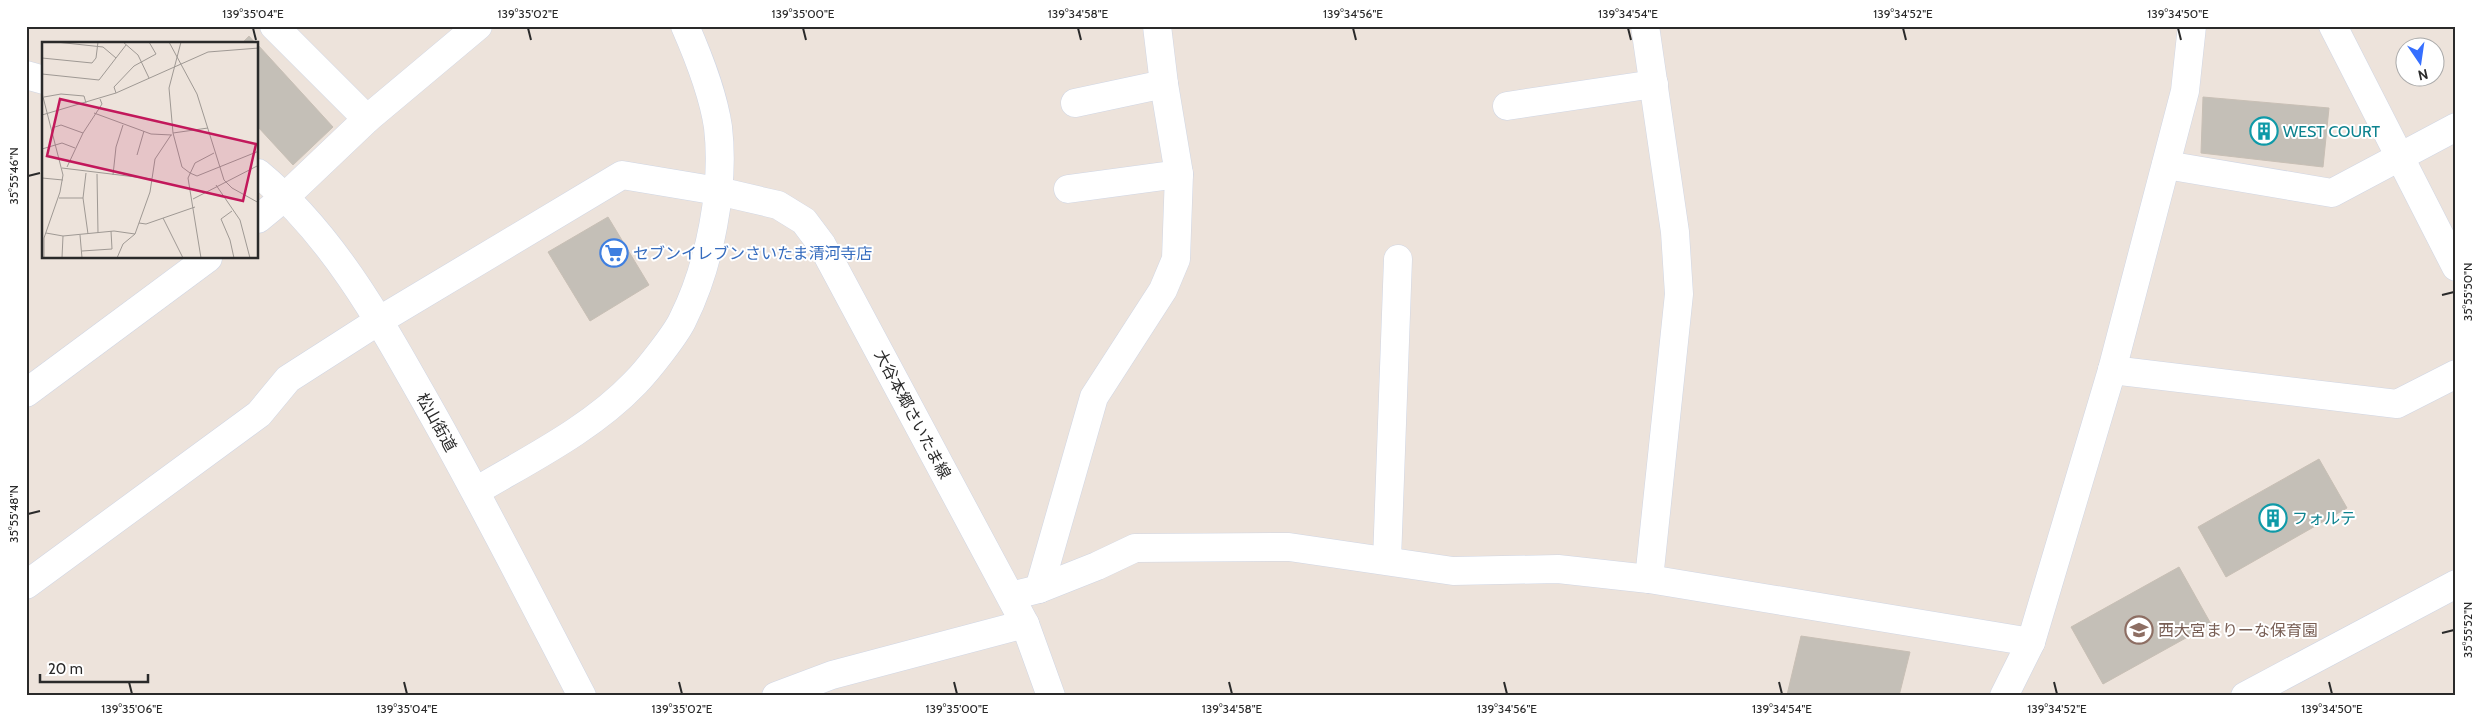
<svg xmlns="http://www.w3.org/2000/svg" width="2482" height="722" font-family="Cabin,'Noto Sans JP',sans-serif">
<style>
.building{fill:#c4bfb7;stroke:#c8bfb5}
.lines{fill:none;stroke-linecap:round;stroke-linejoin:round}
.minor-casing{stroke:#d0d6e4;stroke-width:29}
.tertiary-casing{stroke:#d0d6e4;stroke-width:29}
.secondary-casing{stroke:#d0d6e4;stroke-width:29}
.minor{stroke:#fff;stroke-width:28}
.tertiary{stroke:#fff;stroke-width:28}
.secondary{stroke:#fff;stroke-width:28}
.ticks{fill:none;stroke:#2a2a2a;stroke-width:2}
.labels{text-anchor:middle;stroke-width:4;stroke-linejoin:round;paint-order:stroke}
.culture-label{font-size:16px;fill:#0d838f;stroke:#fff;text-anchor:start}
.shop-label{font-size:16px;fill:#366cbe;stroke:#fff;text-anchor:start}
.street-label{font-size:16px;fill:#2a2a2a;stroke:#fff}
.education-label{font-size:16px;fill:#785e54;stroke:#fff;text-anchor:start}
.inset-road{fill:none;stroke:#9f9994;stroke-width:1}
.view{fill:#c2185b;fill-opacity:0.15;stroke:#c2185b;stroke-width:2.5}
.inset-edge{fill:none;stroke:#2a2a2a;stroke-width:2.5}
.neatline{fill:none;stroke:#2a2a2a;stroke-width:2}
.ticks-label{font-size:12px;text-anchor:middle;fill:#2a2a2a}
</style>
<rect width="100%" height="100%" fill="#ede3db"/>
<g class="building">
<polygon points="249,36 256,44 241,44"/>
<polygon points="258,45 333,127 293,165 258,127"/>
<polygon points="2203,97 2329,108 2323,167 2201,153"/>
<polygon points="608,217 649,285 590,321 548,252"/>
<polygon points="2319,459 2347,508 2226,577 2198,527"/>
<polygon points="2179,567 2211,624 2103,684 2071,627"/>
<polygon points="1801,636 1910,652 1899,696 1787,695"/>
</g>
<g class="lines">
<g class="minor-casing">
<g id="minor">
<polyline points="274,26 367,119"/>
<polyline points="1645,26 1675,232 1679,294 1649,579"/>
<polyline points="1075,103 1164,84"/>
<polyline points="1507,106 1654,84"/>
<polyline points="2166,165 2332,193 2456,127"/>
<polyline points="1068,189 1179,174"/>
<polyline points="258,219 286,196 367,119 478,26"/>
<polyline points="2112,370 2397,404 2456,374"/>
<polyline points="26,393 208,258"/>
<polyline points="1387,560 1398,259"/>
<polyline points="26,585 259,414 288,379 380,320 622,175 718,191"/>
<polyline points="1039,589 1094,397 1163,290 1176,259 1179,174 1164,84 1157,26"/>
<polyline points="1011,596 1039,589 1097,566 1135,548 1289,547 1453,571 1558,569 1649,579 2031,642"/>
<polyline points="776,696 832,675 1025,624"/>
<polyline points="2004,696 2031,642 2112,370 2185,91 2192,26"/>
</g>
</g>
<g class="tertiary-casing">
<g id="tertiary">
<polyline points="2333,26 2456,267"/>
<polyline points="2245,696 2456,584"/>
</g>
</g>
<g class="secondary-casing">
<g id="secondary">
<polyline points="26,75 44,80"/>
<path d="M 258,173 C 333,235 380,321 428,406 C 482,501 531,598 582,696"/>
<polyline points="718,191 778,205 804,221 822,245 1025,624 1051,696"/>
<path d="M 476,491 C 530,459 591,429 635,383 C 647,371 677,333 683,319 C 710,265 725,187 718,127 C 713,93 699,58 685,26"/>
</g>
</g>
<use href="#minor" class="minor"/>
<use href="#tertiary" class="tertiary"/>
<use href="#secondary" class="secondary"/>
</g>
<path class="ticks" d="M 253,28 L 256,40M 528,28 L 531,40M 803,28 L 806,40M 1078,28 L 1081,40M 1353,28 L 1356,40M 1628,28 L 1631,40M 1903,28 L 1906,40M 2178,28 L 2181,40M 28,176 L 40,173M 2442,295 L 2454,292M 28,514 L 40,511M 2442,633 L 2454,630M 129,682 L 132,694M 404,682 L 407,694M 679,682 L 682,694M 954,682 L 957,694M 1229,682 L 1232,694M 1504,682 L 1507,694M 1779,682 L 1782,694M 2054,682 L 2057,694M 2329,682 L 2332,694"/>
<defs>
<g id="building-ring" transform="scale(1.4375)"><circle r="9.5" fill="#fff" stroke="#0f9aa8" stroke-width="1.5"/><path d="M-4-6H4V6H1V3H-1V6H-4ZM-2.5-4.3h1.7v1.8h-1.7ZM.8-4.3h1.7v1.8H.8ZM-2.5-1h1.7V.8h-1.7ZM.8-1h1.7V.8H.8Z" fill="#0f9aa8"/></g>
<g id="supermarket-ring" transform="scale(1.4375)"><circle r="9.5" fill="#fff" stroke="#3f7fe0" stroke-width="1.5"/><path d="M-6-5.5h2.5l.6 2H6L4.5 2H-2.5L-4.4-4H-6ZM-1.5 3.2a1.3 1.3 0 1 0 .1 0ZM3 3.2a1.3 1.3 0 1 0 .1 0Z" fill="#3f7fe0"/></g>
<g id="school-ring" transform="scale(1.4375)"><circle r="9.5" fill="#fff" stroke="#8d6e63" stroke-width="1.5"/><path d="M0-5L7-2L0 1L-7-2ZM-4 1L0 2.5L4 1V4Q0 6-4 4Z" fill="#8d6e63"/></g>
</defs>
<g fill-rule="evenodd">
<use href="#building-ring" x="2264" y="131"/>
<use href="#supermarket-ring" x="614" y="253"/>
<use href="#building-ring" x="2273" y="518"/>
<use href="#school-ring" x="2139" y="630"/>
</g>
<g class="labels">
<g class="culture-label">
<text x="2283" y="137">WEST COURT</text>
<text x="2292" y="524">フォルテ</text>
</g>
<g class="shop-label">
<text x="633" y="259">セブンイレブンさいたま清河寺店</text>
</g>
<g class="street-label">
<text transform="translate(913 414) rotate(62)" y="6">大谷本郷さいたま線</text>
<text transform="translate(437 422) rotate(61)" y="6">松山街道</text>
</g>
<g class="education-label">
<text x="2158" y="636">西大宮まりーな保育園</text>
</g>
</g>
<g transform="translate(42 42)">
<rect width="216" height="216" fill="#ede3db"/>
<path class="inset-road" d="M 14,0 L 61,5 L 74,16M 81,0 L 96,13 L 107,36M 127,0 L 155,52 L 182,138 L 190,146 L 217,161M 139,0 L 127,46 L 131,91 L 140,125 L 148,131M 0,16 L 50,21 L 54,16 L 56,0M 0,32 L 57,38 L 84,3M 0,51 L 21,133 L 18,150 L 2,196 L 2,216M 74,51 L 72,45 L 92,24 L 114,12 L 107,0M 2,55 L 19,52 L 42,54 L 44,61M 52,71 L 109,92 L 130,93M 0,73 L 74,51 L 166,10 L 217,6M 10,86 L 19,83 L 41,91M 131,91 L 166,86M 0,107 L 20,101 L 33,106M 95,113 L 102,89M 25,125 L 41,91 L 60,62 L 58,57M 20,126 L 110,137M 44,131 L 41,156 L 46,192M 148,131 L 155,134 L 217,109M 55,132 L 56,191M 71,133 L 74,105 L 81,83M 0,136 L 21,138M 174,143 L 198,178 L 208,216M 17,156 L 41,156M 151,157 L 217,123M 190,169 L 179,177 L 188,198 L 192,216M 121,176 L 141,216M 97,181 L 104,182 L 153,165M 4,191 L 21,194 L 72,189 L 93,192M 38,193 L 40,216M 40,209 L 70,207 L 69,189M 20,216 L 21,194M 75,216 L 81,202 L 93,192 L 108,150 L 113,117 L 129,93M 159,216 L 146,136 L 153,121 L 172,111"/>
<path class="view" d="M 18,57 L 214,102 L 201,159 L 5,114 Z"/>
<rect width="216" height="216" class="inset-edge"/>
</g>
<rect width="2482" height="722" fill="none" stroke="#ffffff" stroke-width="55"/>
<g transform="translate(2420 62) rotate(167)"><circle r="24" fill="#ffffff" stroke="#aaaaaa"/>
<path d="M0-4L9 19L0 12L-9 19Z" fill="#366fff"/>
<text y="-8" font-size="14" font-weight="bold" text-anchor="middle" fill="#2a2a2a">N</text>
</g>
<path d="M40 674v8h108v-8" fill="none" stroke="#2a2a2a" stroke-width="2.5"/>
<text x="48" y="674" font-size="15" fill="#2a2a2a" stroke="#ffffff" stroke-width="4" paint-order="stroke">20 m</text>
<rect x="28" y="28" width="2426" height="666" class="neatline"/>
<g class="ticks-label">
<text x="253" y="18">139°35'04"E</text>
<text x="528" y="18">139°35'02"E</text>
<text x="803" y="18">139°35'00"E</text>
<text x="1078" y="18">139°34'58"E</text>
<text x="1353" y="18">139°34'56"E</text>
<text x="1628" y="18">139°34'54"E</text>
<text x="1903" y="18">139°34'52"E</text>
<text x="2178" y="18">139°34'50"E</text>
<text transform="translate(14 176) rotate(-90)" y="4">35°55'46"N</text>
<text transform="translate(2468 292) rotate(-90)" y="4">35°55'50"N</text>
<text transform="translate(14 514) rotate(-90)" y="4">35°55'48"N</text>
<text transform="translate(2468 630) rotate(-90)" y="4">35°55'52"N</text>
<text x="132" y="713">139°35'06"E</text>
<text x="407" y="713">139°35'04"E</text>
<text x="682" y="713">139°35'02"E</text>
<text x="957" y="713">139°35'00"E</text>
<text x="1232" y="713">139°34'58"E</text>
<text x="1507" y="713">139°34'56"E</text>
<text x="1782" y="713">139°34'54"E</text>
<text x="2057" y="713">139°34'52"E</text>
<text x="2332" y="713">139°34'50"E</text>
</g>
</svg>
